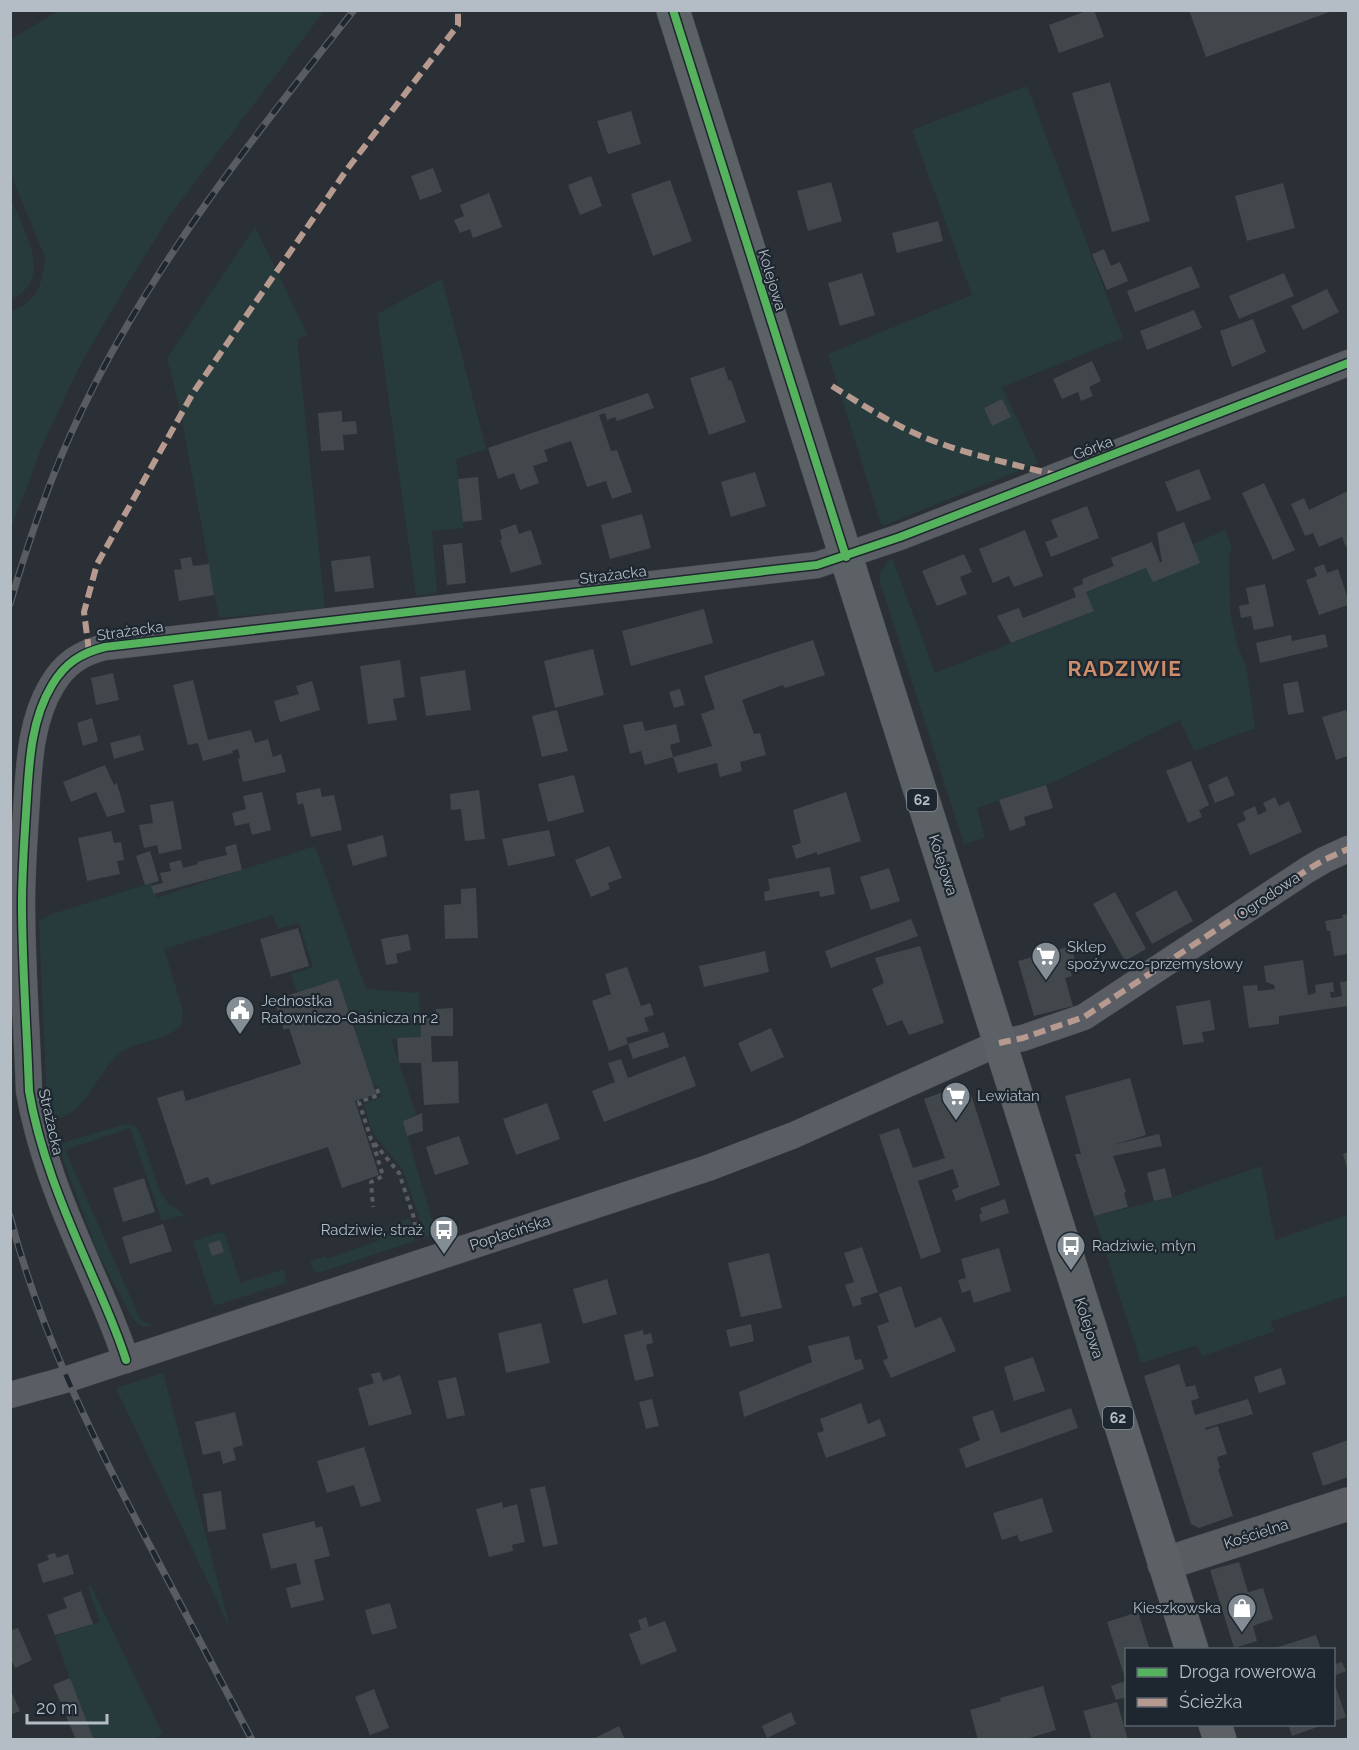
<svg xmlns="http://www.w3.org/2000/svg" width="1359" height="1750" font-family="Raleway,sans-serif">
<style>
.green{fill:#283b3c}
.building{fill:#42474c}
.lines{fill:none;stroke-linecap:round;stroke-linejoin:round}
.minor-casing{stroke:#484c51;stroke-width:27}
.secondary-casing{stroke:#484c51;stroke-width:34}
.primary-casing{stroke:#484d53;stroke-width:34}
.path{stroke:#585d61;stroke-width:4;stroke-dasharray:4.5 4.5;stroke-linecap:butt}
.minor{stroke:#5a5e64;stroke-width:26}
.secondary{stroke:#595d62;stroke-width:33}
.primary{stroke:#5c6166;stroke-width:33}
.rail-casing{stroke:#595d62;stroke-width:7}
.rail{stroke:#1e2730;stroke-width:4.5;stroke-dasharray:14;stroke-linecap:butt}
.quiet{stroke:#b69a8f;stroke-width:6;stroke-dasharray:12 6;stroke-linecap:butt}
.cycleway-casing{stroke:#1e2730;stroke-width:11}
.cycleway{stroke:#56b35d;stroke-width:8}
.labels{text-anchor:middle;stroke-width:4.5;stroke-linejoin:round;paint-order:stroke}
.shield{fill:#1e2730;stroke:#879099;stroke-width:1.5}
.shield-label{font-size:14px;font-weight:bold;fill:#b4bdc6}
.street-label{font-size:15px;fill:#b4bdc6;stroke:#1e2730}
.poi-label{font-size:15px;fill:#b4bdc6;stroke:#1e2730;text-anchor:start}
.district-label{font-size:21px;font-weight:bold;letter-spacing:1.5px;fill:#cc8d6a;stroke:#1e2730}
</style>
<rect width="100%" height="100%" fill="#2a3036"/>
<g class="green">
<path d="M 60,10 L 324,11 L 171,214 L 125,288 L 80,365 L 43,444 L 11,528 L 11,311 C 37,302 43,284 45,257 L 11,175 L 11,39 Z"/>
<polygon points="1027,86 1123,338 1002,387 1038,463 885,525 881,524 828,354 972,295 912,130"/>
<path d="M 11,200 C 24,230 55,281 11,299 Z"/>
<polygon points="255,227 308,335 297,339 325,608 219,618 180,410 167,358"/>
<polygon points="442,279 486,449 456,459 464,528 432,531 437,593 416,596 377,314"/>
<path d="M 1225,530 L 1232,549 L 1229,554 L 1230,612 L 1237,645 L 1246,666 L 1255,728 L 1194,751 L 1180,720 L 1056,781 L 977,808 L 985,838 L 964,844 L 880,582 C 878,571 885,565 892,558 L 935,673 L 1094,611 L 1086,592 L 1162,562 L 1162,558 Z"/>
<path d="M 315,846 L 366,989 L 419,993 L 421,1037 L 391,1039 L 416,1115 L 403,1121 L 436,1234 L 423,1238 L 420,1230 L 421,1223 L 403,1170 L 373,1133 L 363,1104 L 382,1097 L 378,1086 L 374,1087 L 338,979 L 297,992 L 291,974 L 313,967 L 299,923 L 278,929 L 273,915 L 164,949 L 183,1011 L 181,1025 C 165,1043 136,1039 118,1055 C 97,1073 84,1118 52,1119 L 46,1084 L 39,922 L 49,915 L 151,883 L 156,898 Z"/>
<polygon points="126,1124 135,1126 140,1133 160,1192 168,1203 185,1215 162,1221 130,1128 65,1150 141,1321 153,1325 144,1327 138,1324 131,1316 98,1253 61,1153 62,1145 68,1141"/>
<polygon points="1261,1166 1275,1240 1348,1215 1348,1295 1270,1322 1275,1331 1202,1356 1197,1345 1141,1363 1094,1216 1173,1197"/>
<polygon points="410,1218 414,1241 318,1273 313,1269 310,1261 326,1256 327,1259 380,1240 379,1236 390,1233 387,1226"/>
<polygon points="222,1232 225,1234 240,1283 282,1270 285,1272 285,1283 214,1306 193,1241"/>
<polygon points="163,1373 230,1628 116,1388"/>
<polygon points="91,1586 162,1733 156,1739 92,1739 55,1636 100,1622 88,1587"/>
</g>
<g class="building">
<polygon points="1089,10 1094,10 1104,37 1059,53 1049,25"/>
<polygon points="1189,10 1332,10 1332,11 1206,57"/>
<polygon points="1110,82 1150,221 1112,232 1072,93"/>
<polygon points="631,111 641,144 608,154 597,121"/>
<polygon points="433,168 442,192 420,200 411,176"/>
<polygon points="591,176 602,206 580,215 568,185"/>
<polygon points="670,180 692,241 653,256 631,194"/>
<polygon points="831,182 842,221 808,231 797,191"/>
<polygon points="1283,183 1295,228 1247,241 1235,196"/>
<polygon points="489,193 502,227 473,238 470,229 460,233 454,220 464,216 460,205"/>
<polygon points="938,221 943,241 897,253 892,233"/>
<polygon points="1104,249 1111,266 1120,262 1128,281 1107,290 1092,254"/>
<polygon points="1191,266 1200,287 1135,312 1127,291"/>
<polygon points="862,273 875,315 840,326 828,283"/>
<polygon points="1284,273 1294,296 1239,319 1229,296"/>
<polygon points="1327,289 1339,312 1303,330 1291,306"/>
<polygon points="1194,310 1202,328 1147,350 1140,331"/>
<polygon points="1253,319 1266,352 1232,367 1220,331"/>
<polygon points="1092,361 1101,381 1089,387 1093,396 1081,401 1078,392 1062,399 1053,379"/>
<polygon points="724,367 729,381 731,380 746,422 709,435 690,378"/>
<polygon points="648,393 654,408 617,421 615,417 607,420 605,413 599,415 611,451 617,450 632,492 612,499 606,481 587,487 571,441 544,450 548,461 533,466 539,483 520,490 514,473 498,479 488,448"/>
<polygon points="1002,399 1011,417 992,426 984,408"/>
<polygon points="342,411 342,422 356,421 357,434 343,435 344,450 321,451 318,413"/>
<polygon points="1199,469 1211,499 1177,512 1165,482"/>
<polygon points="755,472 766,506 731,517 721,482"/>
<polygon points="478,477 482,520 463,522 458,479"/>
<polygon points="1264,483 1295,550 1273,560 1242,493"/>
<polygon points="1348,491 1348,546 1346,547 1342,537 1319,547 1313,533 1305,536 1291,504 1304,498 1309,510"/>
<polygon points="1087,506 1099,538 1051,557 1045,542 1058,537 1051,520"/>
<polygon points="642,514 651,548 610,559 601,525"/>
<polygon points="1184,522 1200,563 1153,582 1146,568 1086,592 1094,611 1011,643 997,616 1019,608 1023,618 1076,597 1073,588 1083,584 1082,579 1114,566 1111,558 1152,542 1160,562 1162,562 1157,533"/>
<polygon points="516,524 519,534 531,530 542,564 511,573 500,540 502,539 500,530"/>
<polygon points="1025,530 1043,576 1014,587 1009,576 993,583 979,549"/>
<polygon points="462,543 466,583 447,585 443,545"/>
<polygon points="964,554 972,572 960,577 967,594 937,606 922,571"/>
<polygon points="370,556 374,588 335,592 331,561"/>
<polygon points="191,557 193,566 209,564 214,595 179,601 174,570 182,569 180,559"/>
<polygon points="1324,564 1327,573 1338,569 1348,599 1348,605 1319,615 1306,580 1317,576 1314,568"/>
<polygon points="1265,584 1274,626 1254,630 1251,616 1241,618 1239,606 1249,604 1246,588"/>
<polygon points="704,609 713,643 631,666 622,631"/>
<polygon points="1325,634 1328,647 1260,663 1256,643 1291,635 1292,641"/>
<polygon points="813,640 825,675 785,688 783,685 742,700 754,734 760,733 766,755 740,762 742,771 720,777 717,763 678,773 673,757 712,746 701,714 715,709 704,676"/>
<polygon points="593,649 604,695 555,708 544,661"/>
<polygon points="400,660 405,697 393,699 397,720 368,724 360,666"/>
<polygon points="465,670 471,710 426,716 420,677"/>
<polygon points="113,673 119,700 96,705 91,678"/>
<polygon points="193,680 208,740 251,730 255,743 268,739 273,757 281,754 286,772 243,782 238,759 240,758 238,749 232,751 233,753 203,761 198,743 188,745 173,685"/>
<polygon points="312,681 320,710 280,722 274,701 299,694 296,686"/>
<polygon points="1298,681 1304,712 1288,715 1283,684"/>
<polygon points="680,689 685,705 674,708 669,692"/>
<polygon points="557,710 568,751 542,757 532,716"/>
<polygon points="1346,710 1348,717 1348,756 1336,760 1322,717"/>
<polygon points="92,718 98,741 83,746 77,723"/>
<polygon points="642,721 645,731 676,724 680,742 670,745 673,757 645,765 641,751 630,754 623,725"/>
<polygon points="140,735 144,750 114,759 110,743"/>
<polygon points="1191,761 1209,805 1199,810 1202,817 1188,823 1166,771"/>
<polygon points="105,765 114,785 117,783 125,812 107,817 96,792 71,802 63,782"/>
<polygon points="574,775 584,812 548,822 538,784"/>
<polygon points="1227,776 1235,795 1215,803 1208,785"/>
<polygon points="1046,785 1053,808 1024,817 1026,825 1010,831 999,800"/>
<polygon points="320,788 322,797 334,795 342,830 311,837 303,803 298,805 296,793"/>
<polygon points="479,790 485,839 465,841 461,809 451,810 450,794"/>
<polygon points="262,792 271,830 252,835 249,823 235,826 232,813 246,809 243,796"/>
<polygon points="846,792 861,841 817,855 817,852 796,859 792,846 801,843 793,810"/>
<polygon points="1275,797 1279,806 1289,801 1302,832 1250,855 1237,824 1246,820 1243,812 1255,806 1258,815 1267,811 1263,803"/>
<polygon points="173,801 182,849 159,854 157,845 144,848 139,825 153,823 150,805"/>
<polygon points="549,830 555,856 508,866 502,839"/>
<polygon points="111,831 114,843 121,842 124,860 117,861 120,874 87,881 78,838"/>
<polygon points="383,835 387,856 353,866 347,845"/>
<polygon points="236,844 242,870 154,894 151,886 163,883 160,873 171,871 169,863 181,860 183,868 198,864 197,862 227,855 225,847"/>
<polygon points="609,846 622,878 608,883 610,889 591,897 575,860"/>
<polygon points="150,851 159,881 145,885 136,856"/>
<polygon points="830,867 835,894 820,897 819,891 765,901 764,892 770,890 768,879"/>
<polygon points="889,868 900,901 871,910 860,877"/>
<polygon points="476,888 478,938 445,939 444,905 461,904 461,889"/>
<polygon points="1176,890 1193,921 1152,944 1135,913"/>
<polygon points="1115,892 1146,949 1125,961 1093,904"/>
<polygon points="1348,914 1348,954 1334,956 1330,931 1327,931 1325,921 1343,918 1342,915"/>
<polygon points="911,919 918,936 831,968 825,951"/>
<polygon points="298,928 309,966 271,977 260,939"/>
<polygon points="408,934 411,950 396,954 398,963 386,965 381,939"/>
<polygon points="920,946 944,1023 909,1035 902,1020 887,1026 872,989 884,983 875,958"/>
<polygon points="1071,946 1077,968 1070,970 1072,976 1065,978 1073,1006 1034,1016 1018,961"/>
<polygon points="765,951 769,972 704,987 699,966"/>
<polygon points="1303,960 1308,995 1316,993 1315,985 1333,982 1334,992 1330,992 1331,998 1342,996 1340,982 1348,981 1348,1006 1279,1016 1279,1024 1249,1028 1243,986 1257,985 1258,991 1275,989 1274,985 1266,982 1264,966"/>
<polygon points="627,967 641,1006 650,1003 654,1015 644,1018 649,1031 626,1038 628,1044 609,1051 592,1001 611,994 605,974"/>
<polygon points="338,979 376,1094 355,1101 379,1175 342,1188 328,1147 211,1185 208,1177 186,1185 157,1098 183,1090 186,1101 301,1064 289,1028 284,1030 274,1000"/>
<polygon points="1210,1000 1215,1030 1202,1032 1204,1042 1183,1045 1176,1006"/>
<polygon points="453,1008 453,1036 431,1036 432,1062 458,1061 459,1103 424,1105 421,1063 399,1063 397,1038 421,1037 420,1018 436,1018 436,1009"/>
<polygon points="771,1028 784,1057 751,1072 738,1043"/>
<polygon points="664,1032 669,1047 633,1059 628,1044"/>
<polygon points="685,1056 696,1086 604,1122 592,1091 615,1082 608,1063 621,1059 628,1078"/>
<polygon points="1130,1078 1146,1135 1113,1145 1159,1134 1162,1146 1113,1156 1126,1192 1124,1193 1128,1207 1094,1216 1075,1154 1081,1154 1065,1096"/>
<polygon points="962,1085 969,1088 1000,1185 956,1201 952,1190 959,1187 953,1169 918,1181 941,1252 921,1259 879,1135 899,1128 913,1168 945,1158 924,1099"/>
<polygon points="547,1103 560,1139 516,1155 503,1119"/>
<polygon points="422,1113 423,1131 407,1136 403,1121"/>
<polygon points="459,1136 469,1164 435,1175 426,1147"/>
<polygon points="1348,1152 1348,1171 1343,1154"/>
<polygon points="1165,1168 1172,1197 1154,1201 1147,1173"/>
<polygon points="144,1178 155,1212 123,1222 113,1188"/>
<polygon points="1005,1199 1009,1213 981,1222 979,1215 982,1213 980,1208"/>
<polygon points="163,1224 172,1251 130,1264 122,1237"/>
<polygon points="220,1240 224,1252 212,1256 208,1244"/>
<polygon points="862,1247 878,1292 860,1298 862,1304 853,1307 845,1285 854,1282 844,1253"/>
<polygon points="999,1248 1011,1291 974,1303 970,1290 962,1293 958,1280 966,1278 961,1259"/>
<polygon points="769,1253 782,1308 741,1317 728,1263"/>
<polygon points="607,1279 617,1314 583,1324 573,1289"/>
<polygon points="901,1286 915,1328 941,1317 956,1351 891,1378 883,1361 888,1358 877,1326 889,1322 879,1294"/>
<polygon points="541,1323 550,1363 506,1373 498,1333"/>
<polygon points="751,1324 754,1341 730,1347 726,1330"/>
<polygon points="643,1330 644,1335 651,1333 653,1343 646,1345 654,1376 635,1381 624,1335"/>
<polygon points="849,1336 855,1360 861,1359 864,1369 744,1417 739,1392 812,1362 808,1346"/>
<polygon points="1033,1357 1045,1391 1014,1401 1004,1367"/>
<polygon points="1179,1364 1186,1387 1195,1385 1199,1398 1191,1401 1195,1415 1248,1399 1253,1414 1205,1428 1206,1430 1218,1426 1227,1454 1217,1457 1220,1468 1218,1469 1233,1516 1199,1528 1191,1524 1144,1376"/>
<polygon points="1281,1368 1286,1384 1259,1393 1254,1377"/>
<polygon points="380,1372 383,1381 400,1375 412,1414 369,1426 358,1388 374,1383 371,1374"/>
<polygon points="456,1377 465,1415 447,1419 438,1381"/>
<polygon points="652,1399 659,1426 646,1429 639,1402"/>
<polygon points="861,1403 868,1424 880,1419 886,1436 826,1458 817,1433 824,1431 820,1419"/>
<polygon points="1071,1408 1078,1428 966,1468 959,1449 980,1440 972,1417 993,1410 1001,1433"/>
<polygon points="235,1412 243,1445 233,1448 236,1460 223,1464 220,1451 203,1455 195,1422"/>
<polygon points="1348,1440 1348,1477 1323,1486 1312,1453"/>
<polygon points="364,1447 381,1501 361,1507 354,1485 327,1493 317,1461"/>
<polygon points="545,1486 558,1544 543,1547 530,1489"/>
<polygon points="221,1491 226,1529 208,1532 203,1494"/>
<polygon points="1042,1498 1053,1532 1020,1542 1017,1535 1002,1540 993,1513"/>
<polygon points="502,1502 503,1508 517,1504 525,1542 512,1545 513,1551 489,1557 476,1509"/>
<polygon points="314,1521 316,1528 322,1526 330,1556 314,1560 324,1600 291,1608 286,1588 301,1584 296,1563 271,1569 262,1534"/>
<polygon points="55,1553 57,1558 68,1554 74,1574 43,1583 37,1564 49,1560 47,1555"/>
<polygon points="1239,1562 1248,1592 1263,1588 1273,1619 1253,1626 1257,1641 1234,1648 1210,1570"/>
<polygon points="81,1591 93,1624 55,1635 47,1615 67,1608 63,1598"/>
<polygon points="390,1603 397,1628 372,1635 365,1610"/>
<polygon points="1138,1612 1150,1650 1126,1650 1126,1697 1116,1700 1111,1686 1126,1681 1107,1622"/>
<polygon points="646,1617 649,1627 665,1621 677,1651 641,1665 629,1634 641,1630 638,1620"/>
<polygon points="18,1628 32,1660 15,1668 10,1657 10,1631"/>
<polygon points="1316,1635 1321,1650 1272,1650 1272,1649"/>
<polygon points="1342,1662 1346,1671 1334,1676 1334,1664"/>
<polygon points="70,1678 83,1712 94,1740 76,1740 53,1685"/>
<polygon points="1334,1682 1346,1717 1334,1721"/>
<polygon points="1043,1686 1056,1730 1023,1740 978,1740 970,1710 1001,1701 1000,1698"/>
<polygon points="10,1689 20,1711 10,1715"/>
<polygon points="374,1689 389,1728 370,1735 355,1697"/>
<polygon points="1117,1702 1128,1740 1092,1740 1083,1711"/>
<polygon points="791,1712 796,1724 767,1738 762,1726"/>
<polygon points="1288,1724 1323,1724 1323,1725 1292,1736"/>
<polygon points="619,1726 625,1740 591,1740"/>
</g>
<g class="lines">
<g class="minor-casing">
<g id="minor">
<path d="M 126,1360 C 115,1325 100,1294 86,1261 C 62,1206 39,1150 29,1091 C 27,1029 22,966 22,904 C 22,874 24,843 26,813 C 29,770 29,723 52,685 C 65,663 81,653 105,647 L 817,565 L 900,537 L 1348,363"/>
<polyline points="10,1395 68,1379 708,1168 794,1135 999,1043 1023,1038 1084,1017 1307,870 1324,860 1348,849"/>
</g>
</g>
<g class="secondary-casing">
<polyline id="secondary" points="1164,1564 1348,1504"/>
</g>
<g class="primary-casing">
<g id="primary">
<polyline points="673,10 1192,1650"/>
<polyline points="1215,1724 1220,1740"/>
</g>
</g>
<g class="path">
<polyline points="377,1089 379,1095 359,1102 371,1139 399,1173 414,1218 417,1238"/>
<polyline points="373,1143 383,1176 371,1182 373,1207"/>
</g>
<use href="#minor" class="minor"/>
<use href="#secondary" class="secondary"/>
<use href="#primary" class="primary"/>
<g class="rail-casing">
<g id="rail">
<path d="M 10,604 C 29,539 51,474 81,412 C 151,266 253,137 354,10"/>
<path d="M 10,1216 C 40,1333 94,1440 150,1546 C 184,1611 218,1675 252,1740"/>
</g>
</g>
<use href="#rail" class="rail"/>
<g class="quiet">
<path d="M 832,386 C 861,404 890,423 921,436 C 964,454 1010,463 1055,475"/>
<polyline points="89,651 84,612 97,564 193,393 348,168 458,25 458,10"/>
<polyline points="999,1043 1023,1038 1084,1017 1307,870 1324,860 1348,849"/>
</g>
<g class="cycleway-casing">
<g id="cycleway">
<polyline points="673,10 846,557"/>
<path d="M 126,1360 C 115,1325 100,1294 86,1261 C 62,1206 39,1150 29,1091 C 27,1029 22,966 22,904 C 22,874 24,843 26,813 C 29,770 29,723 52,685 C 65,663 81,653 105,647 L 817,565 L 900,537 L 1348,363"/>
</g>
</g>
<use href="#cycleway" class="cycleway"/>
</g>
<defs>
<g id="supermarket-pin" transform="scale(1.5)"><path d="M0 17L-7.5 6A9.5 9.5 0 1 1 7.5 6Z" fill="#848c94" stroke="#1e2730"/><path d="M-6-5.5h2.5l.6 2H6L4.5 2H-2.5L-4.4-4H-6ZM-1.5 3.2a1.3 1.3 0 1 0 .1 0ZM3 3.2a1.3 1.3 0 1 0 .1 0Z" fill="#fff"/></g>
<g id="civic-pin" transform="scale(1.5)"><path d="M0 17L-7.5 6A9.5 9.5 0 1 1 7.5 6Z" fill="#848c94" stroke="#1e2730"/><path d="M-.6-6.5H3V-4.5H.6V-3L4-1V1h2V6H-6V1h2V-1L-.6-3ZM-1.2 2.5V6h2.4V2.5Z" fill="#fff"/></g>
<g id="bus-pin" transform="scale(1.5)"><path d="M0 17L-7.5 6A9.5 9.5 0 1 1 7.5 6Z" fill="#848c94" stroke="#1e2730"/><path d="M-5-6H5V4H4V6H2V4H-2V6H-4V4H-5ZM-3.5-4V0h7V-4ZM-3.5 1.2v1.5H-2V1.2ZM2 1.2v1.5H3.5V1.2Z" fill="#fff"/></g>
<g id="shop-pin" transform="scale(1.5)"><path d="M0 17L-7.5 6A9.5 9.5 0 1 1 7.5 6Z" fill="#848c94" stroke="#1e2730"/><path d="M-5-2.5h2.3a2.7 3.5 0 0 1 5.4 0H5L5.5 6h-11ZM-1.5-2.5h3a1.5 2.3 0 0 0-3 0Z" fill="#fff"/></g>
</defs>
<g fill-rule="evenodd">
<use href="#supermarket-pin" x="1046" y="956"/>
<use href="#civic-pin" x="240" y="1010"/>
<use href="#supermarket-pin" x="956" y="1096"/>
<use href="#bus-pin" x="444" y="1230"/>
<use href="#bus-pin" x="1071" y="1246"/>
<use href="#shop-pin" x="1242" y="1608"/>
</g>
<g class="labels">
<g class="shield">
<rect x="907" y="789" width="30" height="22" rx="4.5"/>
<rect x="1103" y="1407" width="30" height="22" rx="4.5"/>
</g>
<g class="shield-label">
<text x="922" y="805">62</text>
<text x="1118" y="1423">62</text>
</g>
<g class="street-label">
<text transform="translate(772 280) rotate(73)" y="5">Kolejowa</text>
<text transform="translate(1093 448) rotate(-21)" y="5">Górka</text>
<text transform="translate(613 575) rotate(-7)" y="5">Strażacka</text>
<text transform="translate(130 631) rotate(-8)" y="5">Strażacka</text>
<text transform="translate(943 865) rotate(72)" y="5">Kolejowa</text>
<text transform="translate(1268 896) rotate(-34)" y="5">Ogrodowa</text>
<text transform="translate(51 1122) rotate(77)" y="5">Strażacka</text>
<text transform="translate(510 1233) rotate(-18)" y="5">Popłacińska</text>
<text transform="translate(1089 1328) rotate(72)" y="5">Kolejowa</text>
<text transform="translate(1256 1534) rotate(-18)" y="5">Kościelna</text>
</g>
<g class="poi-label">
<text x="1067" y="952">Sklep<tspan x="1067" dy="17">spożywczo-przemysłowy</tspan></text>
<text x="261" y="1006">Jednostka<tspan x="261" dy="17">Ratowniczo-Gaśnicza nr 2</tspan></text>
<text x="977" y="1101">Lewiatan</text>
<text x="423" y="1235" text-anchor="end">Radziwie, straż</text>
<text x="1092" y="1251">Radziwie, młyn</text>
<text x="1221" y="1613" text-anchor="end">Kieszkowska</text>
</g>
<g class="district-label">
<text x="1125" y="676">RADZIWIE</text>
</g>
</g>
<rect width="1359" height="1750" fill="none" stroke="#b4bdc6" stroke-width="24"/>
<rect x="1125" y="1648" width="210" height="78" fill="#1e2730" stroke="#5a636c" stroke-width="1.5"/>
<rect x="1137" y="1668" width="30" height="9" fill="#56b35d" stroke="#5a636c" stroke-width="1.5"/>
<text x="1179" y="1678" font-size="18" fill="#b4bdc6">Droga rowerowa</text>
<rect x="1137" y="1698" width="30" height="9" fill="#b69a8f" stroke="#5a636c" stroke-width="1.5"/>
<text x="1179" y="1708" font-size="18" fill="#b4bdc6">Ścieżka</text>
<path d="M27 1714v9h80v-9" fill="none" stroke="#b4bdc6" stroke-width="3"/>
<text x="36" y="1714" font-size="18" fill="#b4bdc6" stroke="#1e2730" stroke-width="4.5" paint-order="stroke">20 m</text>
</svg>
